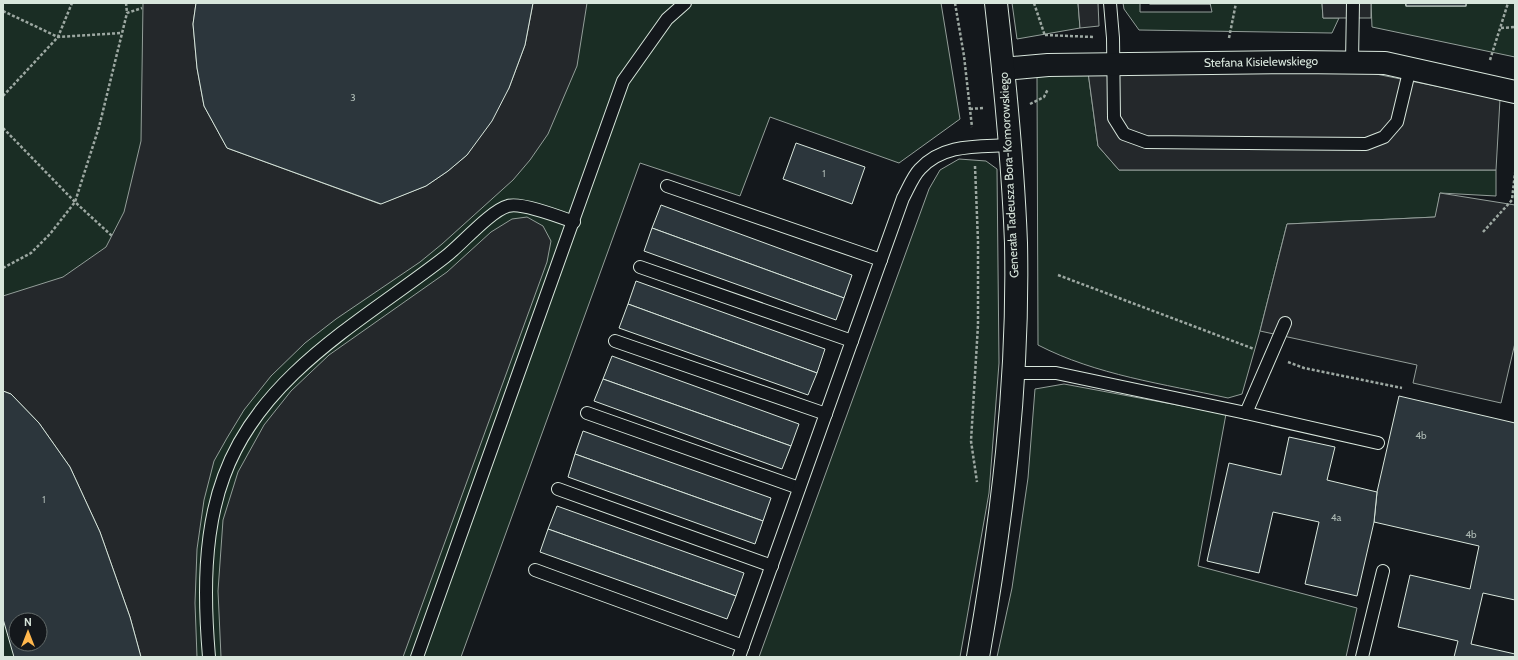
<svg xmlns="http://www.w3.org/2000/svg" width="1518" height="660" font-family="Cabin,sans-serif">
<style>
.green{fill:#1a2d24;stroke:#939e99;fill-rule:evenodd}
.parking{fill:#24282b;stroke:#939e99}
.building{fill:#2c363c;stroke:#d8e6dc;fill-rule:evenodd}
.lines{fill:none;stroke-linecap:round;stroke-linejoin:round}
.service-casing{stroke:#d8e6dc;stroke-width:14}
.minor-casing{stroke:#d8e6dc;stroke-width:24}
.path{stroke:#9da8a2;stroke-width:2.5;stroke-dasharray:3 2;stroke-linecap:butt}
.service{stroke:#14181c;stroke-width:12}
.minor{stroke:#14181c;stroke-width:22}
.labels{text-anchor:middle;stroke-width:3;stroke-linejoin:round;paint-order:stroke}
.number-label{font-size:10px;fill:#adbab4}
.street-label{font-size:12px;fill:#d8e6dc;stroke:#14181c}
</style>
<rect width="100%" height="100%" fill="#14181c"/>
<g class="green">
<path d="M 3,3 L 941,3 L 960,119 L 899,163 L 770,117 L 740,196 L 640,163 L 461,657 L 3,657 ZM 16,620 L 40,620 L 40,644 L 16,644 Z"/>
<polygon points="1012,3 1078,3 1080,28 1017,39"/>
<polygon points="1123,3 1140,3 1140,12 1212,12 1210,3 1322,3 1323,18 1339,18 1332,33 1139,30 1124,9"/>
<polygon points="1371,3 1405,3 1406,6 1466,6 1466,3 1515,3 1515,57 1372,27"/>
<path d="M 1088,72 L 1098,146 L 1119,170 L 1496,170 L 1496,196 L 1440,193 L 1436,217 L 1287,224 L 1260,331 L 1242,394 L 1228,398 C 1164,384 1096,375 1038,345 L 1037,77 Z"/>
<polygon points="959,159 986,161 997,169 999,363 989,493 960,657 759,657 929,189 940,170"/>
<polygon points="1064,384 1226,414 1198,566 1357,608 1346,657 997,657 1012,588 1028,478 1035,389"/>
</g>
<g class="parking">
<polygon points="143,3 196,3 193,24 197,68 204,106 227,148 380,204 426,186 448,171 467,155 509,88 525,45 533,3 587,3 577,66 548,134 530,160 513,180 442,244 420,262 336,319 305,343 271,376 244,410 227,438 214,461 204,500 197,549 195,603 197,657 141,657 130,617 100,532 70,467 39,423 11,394 3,391 3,296 63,277 106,247 124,212 141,141"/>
<polygon points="1078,3 1098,3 1099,26 1080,28"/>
<polygon points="1322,3 1371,3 1371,18 1323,18"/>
<polygon points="1088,72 1366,72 1500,99 1496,170 1119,170 1098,146"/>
<polygon points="1440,193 1515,205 1515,343 1501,403 1413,383 1417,365 1260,331 1287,224 1435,217"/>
<polygon points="527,217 543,226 551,241 547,262 403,657 221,657 218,591 223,520 238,472 264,425 291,391 329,355 447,272 491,232 512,219"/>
</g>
<g class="building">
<polygon points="196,3 533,3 525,45 509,88 492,121 467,155 448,171 426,186 381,204 227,148 204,106 197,68 193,24"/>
<rect x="1150" y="3" width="60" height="1"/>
<rect x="1406" y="3" width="60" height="3"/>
<polygon points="796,143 865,167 852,204 783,179"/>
<polygon points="661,205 852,275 844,298 652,228"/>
<polygon points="652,228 844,298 836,320 644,251"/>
<polygon points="636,281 825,349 817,373 628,304"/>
<polygon points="628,304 817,373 808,395 619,328"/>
<polygon points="612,356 799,424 791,446 603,379"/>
<polygon points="603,379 791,446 782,469 594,401"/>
<path d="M 3,391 L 11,394 L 39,423 L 70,467 L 100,532 L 130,617 L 141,657 L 14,657 L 3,619 ZM 16,620 L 40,620 L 40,644 L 16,644 Z"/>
<polygon points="1399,396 1515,423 1515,600 1483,593 1471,644 1515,654 1515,657 1454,657 1458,641 1398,627 1410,575 1470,589 1479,546 1374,522 1377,492"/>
<polygon points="583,431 771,498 763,521 575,454"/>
<polygon points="1289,437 1335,447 1327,480 1377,492 1374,522 1357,596 1305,584 1319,522 1273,512 1259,573 1207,561 1229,463 1281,475"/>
<polygon points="575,454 763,521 755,544 568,477"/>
<polygon points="557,506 744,573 736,596 548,529"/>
<polygon points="548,529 736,596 727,619 540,552"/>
</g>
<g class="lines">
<g class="service-casing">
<g id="service">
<polyline points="1110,3 1113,38 1114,118 1124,134 1146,142 1366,144 1384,137 1397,122 1410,68"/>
<polyline points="1352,62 1353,3"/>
<polyline points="667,186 881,260"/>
<polyline points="640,267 852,341"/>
<polyline points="615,341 826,414"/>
<polyline points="1014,373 1056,373 1246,413 1285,323"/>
<polyline points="587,413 799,488"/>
<polyline points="1246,413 1378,443"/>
<polyline points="558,489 772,566"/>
<polyline points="535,570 743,646"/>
<path d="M 209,657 C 204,598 203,532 224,476 C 261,374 364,320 445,257 C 461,245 490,211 508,206 C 521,202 560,217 574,222"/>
<polyline points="417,657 623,81 667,19 685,3"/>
<path d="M 739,657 L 903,198 C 908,189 913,176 920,169 C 944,143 978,147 1010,145"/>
<polyline points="1362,657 1383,571"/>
</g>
</g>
<g class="minor-casing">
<g id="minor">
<polyline points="1003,69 1048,65 1296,62 1385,63 1515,92"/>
<path d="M 978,657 C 1002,520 1019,383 1016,243 C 1013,163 1005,83 996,3"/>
</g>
</g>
<g class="path">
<polyline points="126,3 127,13"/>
<polyline points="955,3 964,56 972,127"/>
<polyline points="1034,3 1045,36"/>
<polyline points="3,11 58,37 121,33"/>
<polyline points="1501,28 1515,27"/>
<polyline points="1045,35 1093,37"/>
<polyline points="1229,38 1236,3"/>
<polyline points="1490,60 1508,3"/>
<polyline points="3,96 58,37 72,3"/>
<polyline points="1030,104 1044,97 1048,89"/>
<polyline points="970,109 983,108"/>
<polyline points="3,128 75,202 112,236"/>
<polyline points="975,166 978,241 978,325 971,441 977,482"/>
<polyline points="1483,232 1512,200 1515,173"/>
<polyline points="3,268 31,253 50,234 75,202 99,127 127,13 142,8"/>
<polyline points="1058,275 1254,349"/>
<polyline points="1288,362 1304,368 1402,388"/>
</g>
<use href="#service" class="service"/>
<use href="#minor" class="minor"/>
</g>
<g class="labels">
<g class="number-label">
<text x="353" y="101">3</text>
<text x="824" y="177">1</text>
<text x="1421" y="439">4b</text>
<text x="44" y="503">1</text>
<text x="1336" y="521">4a</text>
<text x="1471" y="538">4b</text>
</g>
<g class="street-label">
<text transform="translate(1261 62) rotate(-1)" y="4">Stefana Kisielewskiego</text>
<text transform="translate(1009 175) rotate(-93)" y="4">Generała Tadeusza Bora-Komorowskiego</text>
</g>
</g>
<rect width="1518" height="660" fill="none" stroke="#d8e6dc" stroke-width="8"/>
<g transform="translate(28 632)"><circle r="19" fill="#14181c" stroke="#626a69"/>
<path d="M0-3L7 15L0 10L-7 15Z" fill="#ffb74d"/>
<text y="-6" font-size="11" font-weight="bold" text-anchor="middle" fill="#d8e6dc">N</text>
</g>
</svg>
